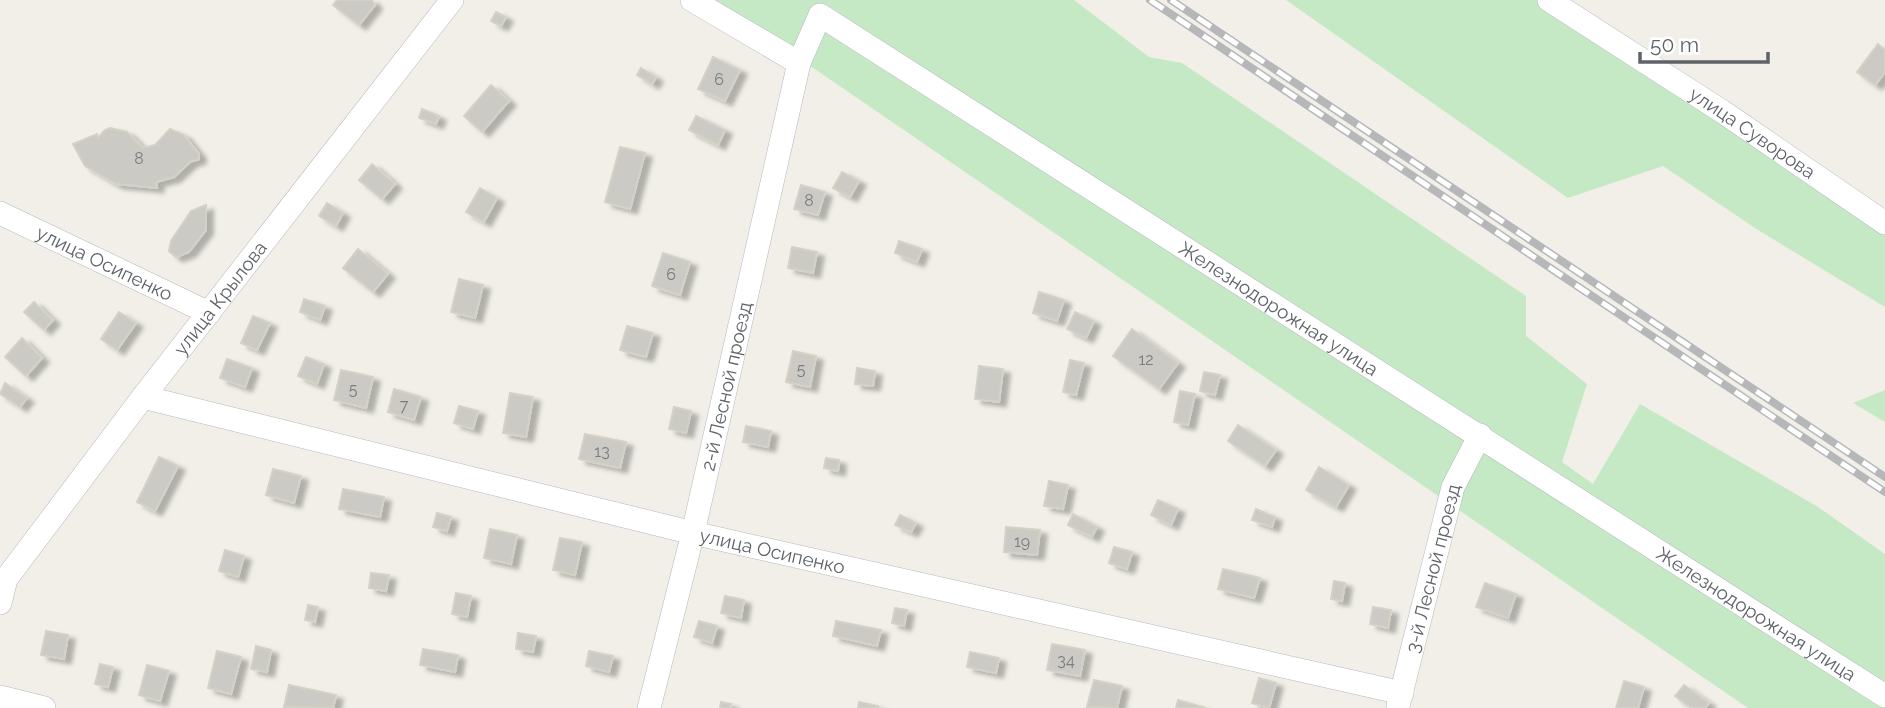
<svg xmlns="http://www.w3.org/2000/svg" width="1885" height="708" font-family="Raleway,sans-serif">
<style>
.green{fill:#c5e8c5}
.building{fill:#cccac5;stroke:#d6d1c6;stroke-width:2;filter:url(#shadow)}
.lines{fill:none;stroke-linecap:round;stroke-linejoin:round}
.minor-casing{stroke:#b5b8bc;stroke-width:24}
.minor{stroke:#fff;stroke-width:23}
.rail-casing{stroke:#b6b7b8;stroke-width:8}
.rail{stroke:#fff;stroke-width:5;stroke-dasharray:16;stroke-linecap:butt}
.labels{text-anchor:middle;stroke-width:7;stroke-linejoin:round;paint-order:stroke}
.number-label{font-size:16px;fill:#7a7d7f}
.street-label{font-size:19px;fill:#5f6368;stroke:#fff}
</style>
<defs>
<filter id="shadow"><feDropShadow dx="7" dy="4.5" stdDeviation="2" flood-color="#0004"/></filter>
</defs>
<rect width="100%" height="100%" fill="#f1efe8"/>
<g class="green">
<polygon points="714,0 1074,0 1149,57 1182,63 1526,296 1526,336 1587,384 1562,462 1593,484 1640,404 1818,507 1885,554 1885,708 1748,708"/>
<polygon points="1286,0 1548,0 1885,230 1885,307 1758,230 1663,166 1568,198"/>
<polygon points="1885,390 1885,422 1853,403"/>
</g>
<g class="building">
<polygon points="337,0 372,0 375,5 359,25 333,5"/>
<polygon points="496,12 506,17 501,26 491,21"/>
<polygon points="1878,44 1885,50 1885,72 1875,85 1857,72"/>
<polygon points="713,57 740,70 725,101 698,89"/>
<polygon points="641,68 656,77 652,84 637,75"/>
<polygon points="491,85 509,101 482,132 464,116"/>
<polygon points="422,109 439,116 436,124 419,118"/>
<polygon points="696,116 725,130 718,145 689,130"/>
<polygon points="110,128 127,132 143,148 155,145 170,129 184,135 199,154 199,159 190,162 174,177 156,182 157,188 116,184 85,166 73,144 97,134 98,138 105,130"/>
<polygon points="620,147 645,153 630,209 605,202"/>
<polygon points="372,164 395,184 382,199 359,180"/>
<polygon points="842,172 859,181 850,197 833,188"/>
<polygon points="801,185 825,192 818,215 794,209"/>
<polygon points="480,188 497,198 484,222 466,212"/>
<polygon points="327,203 343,213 336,226 319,216"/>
<polygon points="206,205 206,230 189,252 176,257 169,251 171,241 191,211"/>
<polygon points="899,241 922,249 917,262 895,253"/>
<polygon points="792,247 817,252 813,273 788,268"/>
<polygon points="358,249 388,274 373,292 343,268"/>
<polygon points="663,253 690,262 680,295 652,286"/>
<polygon points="459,279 483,285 475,318 451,312"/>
<polygon points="1039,292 1064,300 1057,321 1033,313"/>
<polygon points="304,299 325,306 320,320 300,312"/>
<polygon points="34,302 53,320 44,330 24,312"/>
<polygon points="119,312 136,323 117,350 101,339"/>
<polygon points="1075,312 1094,321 1086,338 1067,329"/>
<polygon points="253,316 270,323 257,350 241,343"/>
<polygon points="627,326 653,333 646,357 620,350"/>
<polygon points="1132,329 1178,363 1159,389 1113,356"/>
<polygon points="22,338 42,358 26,376 5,357"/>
<polygon points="793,351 816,356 810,387 786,382"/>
<polygon points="306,357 324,364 317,384 298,376"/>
<polygon points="227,359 252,368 245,387 220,378"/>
<polygon points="1070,360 1084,363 1076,395 1063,392"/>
<polygon points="979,366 1003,369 999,402 975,399"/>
<polygon points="857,368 875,371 873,386 855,384"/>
<polygon points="341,370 373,377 366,408 334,400"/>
<polygon points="1204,372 1220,375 1215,395 1200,391"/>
<polygon points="5,383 27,398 20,407 0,394"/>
<polygon points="394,389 421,397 414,420 388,412"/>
<polygon points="1180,391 1195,394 1188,425 1174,422"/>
<polygon points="510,393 533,397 526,437 503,433"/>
<polygon points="459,406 478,411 473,429 454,423"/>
<polygon points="674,407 691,411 686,433 669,429"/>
<polygon points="1238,425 1276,450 1265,466 1228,441"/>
<polygon points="746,426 771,431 768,447 743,442"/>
<polygon points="585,434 626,442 620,468 579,459"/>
<polygon points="159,457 178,466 155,511 137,502"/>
<polygon points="826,458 839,460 838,471 824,468"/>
<polygon points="1319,467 1349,485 1336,507 1306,490"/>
<polygon points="273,469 301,476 294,503 266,495"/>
<polygon points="1049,481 1068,485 1063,509 1044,506"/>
<polygon points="343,489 384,497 380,517 339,509"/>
<polygon points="1158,500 1178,509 1171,525 1151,515"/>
<polygon points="1256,509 1275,517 1272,527 1252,520"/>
<polygon points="437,513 451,517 447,531 433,527"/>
<polygon points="1073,514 1097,527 1092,537 1068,525"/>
<polygon points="900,515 916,523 911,532 895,525"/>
<polygon points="1006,527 1040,530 1037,555 1004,552"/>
<polygon points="490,529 517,535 511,564 484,558"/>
<polygon points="560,538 582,542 575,575 553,570"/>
<polygon points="1114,547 1132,552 1127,569 1109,563"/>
<polygon points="225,550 244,556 238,577 219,571"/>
<polygon points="1223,569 1260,578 1254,598 1218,589"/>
<polygon points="371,573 389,575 386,591 369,588"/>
<polygon points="1334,581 1345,583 1342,601 1331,599"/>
<polygon points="1485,583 1516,594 1508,618 1476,607"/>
<polygon points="456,593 471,596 467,617 452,614"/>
<polygon points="725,596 744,600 741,618 721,613"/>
<polygon points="308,605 318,607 315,622 305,620"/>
<polygon points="1373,607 1391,610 1388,628 1370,624"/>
<polygon points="895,608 907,610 904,626 892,623"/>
<polygon points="699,621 717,626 712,643 694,637"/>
<polygon points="836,621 881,630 877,646 833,636"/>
<polygon points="46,631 68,635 64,659 41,655"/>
<polygon points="518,633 536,636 533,652 516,649"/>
<polygon points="1052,644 1085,650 1080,676 1047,670"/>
<polygon points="256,646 271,650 267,672 251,669"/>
<polygon points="423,649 458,655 455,672 420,665"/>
<polygon points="217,651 241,657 231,694 208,688"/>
<polygon points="589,651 613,656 609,672 586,666"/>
<polygon points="970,652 999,658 996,673 967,667"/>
<polygon points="100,664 113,667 108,687 95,684"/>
<polygon points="147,665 169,671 160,701 139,695"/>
<polygon points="1259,678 1276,683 1269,708 1252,703"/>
<polygon points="1094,680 1122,686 1117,708 1087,707"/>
<polygon points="1624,681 1644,687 1638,708 1616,708"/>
<polygon points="289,685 336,695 333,708 284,707"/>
<polygon points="1684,685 1709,703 1705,708 1691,708 1675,696"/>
<polygon points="1178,700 1206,708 1176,708"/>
<polygon points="721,702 731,704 730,708 720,708"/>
<polygon points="859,702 878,706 878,708 858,708"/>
</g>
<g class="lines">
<g class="minor-casing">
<g id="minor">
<path id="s1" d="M 692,0 L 799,63 L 820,15 L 1885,696"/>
<path id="s2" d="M 1549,0 L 1723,112 L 1885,223"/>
<path id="s3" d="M 0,213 L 209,313"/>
<path id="s4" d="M 143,397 L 693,533 L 1402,693"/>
<path id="s5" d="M 0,603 L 6,579 L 143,397 L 452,0"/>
<polyline points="0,697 44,708"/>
<path id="s6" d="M 1398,706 L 1453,487 L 1480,435"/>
<path id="s7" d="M 649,708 L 693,533 L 799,63"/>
</g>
</g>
<use href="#minor" class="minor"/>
<g class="rail-casing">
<g id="rail">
<polyline points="1150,0 1885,492"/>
<polyline points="1171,0 1885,477"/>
</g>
</g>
<use href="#rail" class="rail"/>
</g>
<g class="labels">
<g class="number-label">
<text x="719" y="85">6</text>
<text x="139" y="164">8</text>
<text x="809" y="206">8</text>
<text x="671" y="280">6</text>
<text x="1146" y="365">12</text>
<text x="801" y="375">5</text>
<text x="353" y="395">5</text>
<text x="404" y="411">7</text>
<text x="602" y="457">13</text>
<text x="1022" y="547">19</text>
<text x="1066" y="666">34</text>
</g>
<g class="street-label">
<text dy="7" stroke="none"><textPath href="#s2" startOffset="243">улица Суворова</textPath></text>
<text dy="7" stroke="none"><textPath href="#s3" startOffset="116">улица Осипенко</textPath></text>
<text dy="7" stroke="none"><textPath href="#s5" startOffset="378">улица Крылова</textPath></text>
<text dy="7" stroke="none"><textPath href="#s1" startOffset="721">Железнодорожная улица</textPath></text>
<text dy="7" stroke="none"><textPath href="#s7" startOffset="331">2-й Лесной проезд</textPath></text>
<text dy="7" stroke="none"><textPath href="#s4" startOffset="648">улица Осипенко</textPath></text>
<text dy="7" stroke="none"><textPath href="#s6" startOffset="142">3-й Лесной проезд</textPath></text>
<text dy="7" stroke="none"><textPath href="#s1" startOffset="1288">Железнодорожная улица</textPath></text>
</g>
</g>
<path d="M1640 52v10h128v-10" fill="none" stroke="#5f6368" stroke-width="3.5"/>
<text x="1650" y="52" font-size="21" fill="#5f6368" stroke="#ffffff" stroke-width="5" paint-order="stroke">50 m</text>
</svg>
